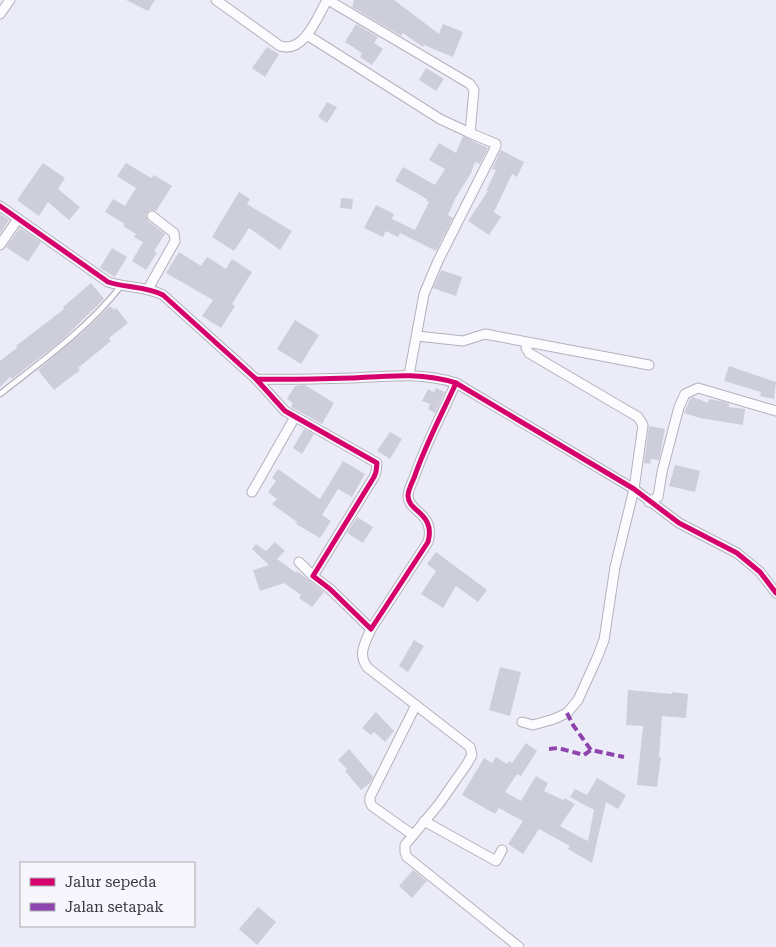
<svg xmlns="http://www.w3.org/2000/svg" width="776" height="947" font-family="'Roboto Serif',serif">
<style>
.building{fill:#ceceda}
.lines{fill:none;stroke-linecap:round;stroke-linejoin:round}
.lane-casing{stroke:#b2b2bd;stroke-width:7}
.street-casing{stroke:#b2b2bd;stroke-width:11}
.lane{stroke:#fcfcfe;stroke-width:4.5}
.street{stroke:#fcfcfe;stroke-width:9}
.quiet{stroke:#8e44ad;stroke-width:4;stroke-dasharray:8 4;stroke-linecap:butt}
.cycleway-casing{stroke:#f6f6fc;stroke-width:8}
.cycleway{stroke:#d6006c;stroke-width:5}
</style>
<rect width="100%" height="100%" fill="#ececf9"/>
<g class="building">
<polygon points="126,0 155,0 148,11"/>
<polygon points="354,0 394,0 439,34 443,24 463,32 453,57 424,45 423,47 403,33 401,36 352,7"/>
<polygon points="356,24 378,37 374,43 383,49 372,65 360,57 362,53 345,42"/>
<polygon points="267,47 279,54 265,77 252,68"/>
<polygon points="426,68 444,79 436,91 419,80"/>
<polygon points="327,102 337,107 327,123 318,117"/>
<polygon points="463,136 488,148 480,164 475,162 471,173 455,199 448,215 453,218 436,251 400,233 398,237 386,231 383,237 364,228 376,205 394,214 392,219 415,230 429,202 427,201 427,199 395,181 403,167 435,185 445,169 429,160 439,143 456,153"/>
<polygon points="501,150 524,162 517,177 512,174 494,212 501,217 489,235 468,221 488,191 486,191 496,170 492,169"/>
<polygon points="43,163 65,178 58,189 80,207 69,220 48,202 39,216 17,200"/>
<polygon points="126,163 151,178 154,175 172,186 156,211 150,210 146,215 148,221 165,234 154,251 157,253 146,270 132,261 143,242 134,237 136,234 123,226 125,224 105,212 113,199 125,206 136,188 117,176"/>
<polygon points="239,192 250,199 247,204 292,231 280,250 249,228 234,251 212,237"/>
<polygon points="341,198 353,199 352,209 340,208"/>
<polygon points="0,214 9,220 0,234"/>
<polygon points="20,228 41,242 28,262 6,247"/>
<polygon points="112,248 127,257 115,277 100,268"/>
<polygon points="179,252 201,266 207,257 226,269 232,259 252,272 232,304 235,306 221,328 202,316 213,300 166,273"/>
<polygon points="441,270 462,277 456,296 433,288"/>
<polygon points="91,283 104,299 61,341 12,379 10,377 0,387 0,361 17,348 16,346 64,309 63,307"/>
<polygon points="110,306 114,310 116,308 128,323 109,338 111,341 78,368 80,370 54,390 38,370 82,333"/>
<polygon points="295,320 319,335 301,364 277,349"/>
<polygon points="729,366 776,382 774,399 760,396 761,392 724,381"/>
<polygon points="305,385 334,403 322,424 291,407 293,403 287,399 295,386"/>
<polygon points="436,388 445,392 435,413 428,409 430,404 422,401 428,389 434,392"/>
<polygon points="693,397 708,403 709,399 725,402 729,404 729,407 745,409 743,425 700,418 684,413 690,399"/>
<polygon points="649,426 665,429 659,460 651,459 650,464 644,463"/>
<polygon points="304,429 314,434 302,454 293,448"/>
<polygon points="390,432 402,439 390,459 377,451"/>
<polygon points="343,461 365,474 352,497 338,489 322,515 331,521 320,538 296,524 297,522 272,504 277,499 268,492 276,481 272,478 278,469 320,499"/>
<polygon points="675,465 700,471 695,492 669,486"/>
<polygon points="357,517 373,527 363,543 347,533"/>
<polygon points="275,542 285,551 277,559 296,573 297,571 324,592 312,607 299,598 301,595 284,583 260,591 253,570 269,565 252,549 256,544 266,551"/>
<polygon points="436,552 487,590 478,602 456,586 443,608 421,594 436,571 427,564"/>
<polygon points="414,640 424,646 408,672 399,666"/>
<polygon points="500,667 521,672 510,716 489,710"/>
<polygon points="628,690 672,694 672,692 688,694 686,718 662,716 659,757 661,757 657,787 637,785 643,726 626,725"/>
<polygon points="376,712 394,731 385,742 374,732 371,735 362,728"/>
<polygon points="526,743 537,751 521,776 517,774 505,792 521,801 536,776 548,783 544,791 563,800 565,798 575,804 560,826 576,835 588,841 594,810 570,797 575,789 587,795 597,778 626,795 618,809 606,802 592,863 568,849 570,846 539,829 523,854 508,844 523,821 499,808 495,814 462,795 484,758 492,763 496,757 507,764 509,761 512,763"/>
<polygon points="349,749 373,777 370,783 361,790 345,771 347,769 338,760"/>
<polygon points="413,870 427,881 412,898 399,886"/>
<polygon points="258,907 276,922 257,945 239,929"/>
</g>
<g class="lines">
<g class="lane-casing">
<path id="lane" d="M 0,394 C 42,361 87,329 121,286"/>
</g>
<g class="street-casing">
<g id="street">
<path d="M 216,0 L 280,46 C 304,54 318,16 327,0"/>
<polyline points="328,0 470,84 474,90 470,133 496,144 496,146 438,261 424,294 409,375"/>
<polyline points="0,14 10,0"/>
<polyline points="307,35 440,119 470,133"/>
<path d="M 0,206 L 108,282 C 126,288 146,286 163,295 L 256,379 C 288,380 320,379 353,378 C 387,376 422,372 456,383 L 634,489 L 679,523 L 737,553 L 760,572 L 776,593"/>
<polyline points="0,245 18,219"/>
<polyline points="148,289 175,241 174,233 152,216"/>
<polyline points="417,336 463,341 485,334 649,365"/>
<path d="M 256,379 L 285,411 L 377,463 L 376,472 L 374,477 L 313,576 L 330,589 L 371,629 L 428,542 C 436,513 408,512 408,496 C 408,490 412,483 414,478 C 425,445 442,414 456,383"/>
<polyline points="252,492 295,417"/>
<polyline points="649,502 658,497 662,472 679,407 685,394 698,388 776,411"/>
<polyline points="299,562 313,576"/>
<path d="M 371,629 C 365,643 357,655 368,668 L 470,747 L 472,755 L 467,764 L 439,804 L 405,845 L 405,852 L 407,857 L 519,947"/>
<polyline points="522,722 533,725 554,719 567,713 578,700 597,658 604,640 615,567 634,489 643,425 638,417 529,353 526,348 529,343"/>
<polyline points="424,821 496,861 502,850"/>
<polyline points="413,835 372,806 370,802 370,797 416,705"/>
</g>
</g>
<use href="#lane" class="lane"/>
<use href="#street" class="street"/>
<g class="quiet">
<polyline points="567,713 573,725 591,750 624,757"/>
<polyline points="549,749 558,748 584,755 591,750"/>
</g>
<g class="cycleway-casing">
<g id="cycleway">
<path d="M 0,206 L 108,282 C 126,288 146,286 163,295 L 256,379 C 288,380 320,379 353,378 C 387,376 422,372 456,383 L 634,489 L 679,523 L 737,553 L 760,572 L 776,593"/>
<path d="M 256,379 L 285,411 L 377,463 L 376,472 L 374,477 L 313,576 L 330,589 L 371,629 L 428,542 C 436,513 408,512 408,496 C 408,490 412,483 414,478 C 425,445 442,414 456,383"/>
</g>
</g>
<use href="#cycleway" class="cycleway"/>
</g>
<rect x="20" y="862" width="175" height="65" fill="#f6f6fc" stroke="#aaaab2"/>
<rect x="30" y="878" width="25" height="8" fill="#d6006c" stroke="#aaaab2"/>
<text x="65" y="887" font-size="15" fill="#373843">Jalur sepeda</text>
<rect x="30" y="903" width="25" height="8" fill="#8e44ad" stroke="#aaaab2"/>
<text x="65" y="912" font-size="15" fill="#373843">Jalan setapak</text>
</svg>
